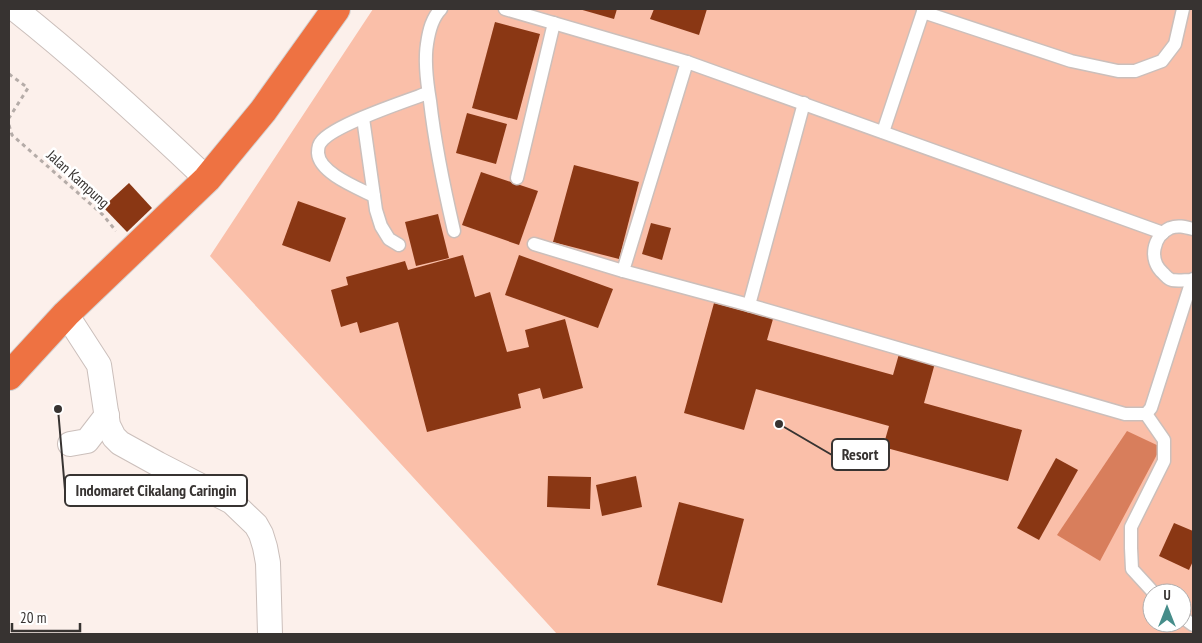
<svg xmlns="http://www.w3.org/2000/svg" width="1202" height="643" font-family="'PT Sans Narrow',sans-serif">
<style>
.green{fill:#fabfa9;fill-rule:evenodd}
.water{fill:#d87e5c}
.building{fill:#8a3714}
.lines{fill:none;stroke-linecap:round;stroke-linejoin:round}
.lane-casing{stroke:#cbbfbb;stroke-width:15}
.street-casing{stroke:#cbbfbb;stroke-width:26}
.highway-casing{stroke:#d3d2d2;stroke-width:30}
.path{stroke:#b5aca8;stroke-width:3;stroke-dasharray:4 4;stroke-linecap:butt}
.lane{stroke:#fff;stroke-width:12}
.street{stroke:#fff;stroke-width:24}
.highway{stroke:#ee7242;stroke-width:28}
.labels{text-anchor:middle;stroke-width:5;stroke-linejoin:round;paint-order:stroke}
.street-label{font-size:15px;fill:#373331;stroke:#fff}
.leader{fill:none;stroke:#373331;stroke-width:2}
.callout-dot{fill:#373331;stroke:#fff;stroke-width:2}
.callout{fill:#fff;stroke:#373331;stroke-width:2}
.callout-label{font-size:16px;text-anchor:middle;font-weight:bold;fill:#373331}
</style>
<rect width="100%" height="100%" fill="#fcf0eb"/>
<path class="green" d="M 373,9 L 1193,9 L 1193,634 L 557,634 L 210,256 ZM 1152,593 L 1182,593 L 1182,623 L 1152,623 Z"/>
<polygon class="water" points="1127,431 1161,447 1100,561 1057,535"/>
<g class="building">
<polygon points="579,9 617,9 614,19"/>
<polygon points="654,9 707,9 699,35 650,19"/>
<polygon points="495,22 540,34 517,120 472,108"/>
<polygon points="467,113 507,124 496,164 456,153"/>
<polygon points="574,165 639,182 619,259 553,242"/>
<polygon points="481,172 538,191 519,245 462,225"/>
<polygon points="129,183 152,208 127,232 103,207"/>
<polygon points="298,201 346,218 330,262 282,245"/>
<polygon points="438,214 449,258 416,266 405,222"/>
<polygon points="651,223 671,228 662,260 642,254"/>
<polygon points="463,255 475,297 490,292 507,352 529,347 525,330 565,319 583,388 543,399 540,388 518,394 521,408 427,432 398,322 360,333 357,322 341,327 331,290 348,285 346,277 405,261 408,270"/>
<polygon points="519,255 613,289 598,328 505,295"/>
<polygon points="714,303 773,319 767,340 893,375 899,354 935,363 924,403 1022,430 1008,481 883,447 889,426 756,389 744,430 684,413"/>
<polygon points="1056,458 1078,470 1039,540 1017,528"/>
<polygon points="548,476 591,477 590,509 547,507"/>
<polygon points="636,476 642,507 602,516 596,485"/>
<polygon points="679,502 744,519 722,603 657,585"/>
<polygon points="1174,523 1193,531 1193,561 1189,570 1159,556"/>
</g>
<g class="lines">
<g class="lane-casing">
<g id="lane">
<path d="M 441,9 C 432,18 429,30 427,44 C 424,62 427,83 430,101 C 435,145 444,188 454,231"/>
<polyline points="505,9 687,62 1163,233"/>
<polyline points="923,12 1071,61 1118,71 1135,71 1162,61 1175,44 1183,9"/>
<polyline points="687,62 623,271 749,305 1125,414 1146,414 1151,408 1192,280"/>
<polyline points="363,118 376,210 381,226 389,239 399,245"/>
<polyline points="883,132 924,9"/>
<polyline points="517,178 554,23"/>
<path d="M 374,196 C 358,188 319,173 318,153 C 318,149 318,145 321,142 C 333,125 406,101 428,93"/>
<path d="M 1193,229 C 1185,227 1178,225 1170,228 C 1153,236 1148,260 1163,273 C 1166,276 1168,279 1172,280 C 1178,281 1185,280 1192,280 L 1193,279"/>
<polyline points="534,244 623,271"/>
<polyline points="749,305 804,103"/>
<polyline points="1146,414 1164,440 1164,461 1131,527 1131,548 1132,569 1154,593"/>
<polyline points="1182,617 1193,625"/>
</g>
</g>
<g class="street-casing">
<g id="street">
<path d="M 15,9 C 82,62 145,120 207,179"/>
<polyline points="66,314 99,365 108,425 114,437 120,443 158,464 232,502 256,525 261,534 265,547 268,563 270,634"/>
<polyline points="70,444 87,441 107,415"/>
</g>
</g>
<g class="highway-casing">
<polyline id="highway" points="9,376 66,314 207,179 263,111 336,9"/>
</g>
<g class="path">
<polyline points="9,74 28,88 9,118"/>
<polyline points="9,125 12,135 103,215 116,231"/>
</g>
<use href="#lane" class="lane"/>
<use href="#street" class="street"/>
<use href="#highway" class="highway"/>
</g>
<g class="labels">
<g class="street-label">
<text transform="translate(78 179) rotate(42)" y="5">Jalan Kampung</text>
</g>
</g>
<path class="leader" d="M779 424L832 455M58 409L65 490"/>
<g class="callout-dot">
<circle cx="779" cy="424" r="5"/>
<circle cx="58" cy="409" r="5"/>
</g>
<g class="callout">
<rect x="832" y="439" width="57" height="31" rx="5"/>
<rect x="65" y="475" width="182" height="31" rx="5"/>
</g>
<g class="callout-label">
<text x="860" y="460">Resort</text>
<text x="156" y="496">Indomaret Cikalang Caringin</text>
</g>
<rect width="1202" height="643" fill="none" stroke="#373331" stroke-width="20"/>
<g transform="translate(1167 608)"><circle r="24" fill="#ffffff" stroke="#afadad"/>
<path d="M0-4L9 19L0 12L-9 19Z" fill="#468d8a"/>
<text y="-8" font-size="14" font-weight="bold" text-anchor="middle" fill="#373331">U</text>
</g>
<path d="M12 623v8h68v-8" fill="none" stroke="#373331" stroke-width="2.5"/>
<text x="20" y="623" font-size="15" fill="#373331" stroke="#ffffff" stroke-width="4" paint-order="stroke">20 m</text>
</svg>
